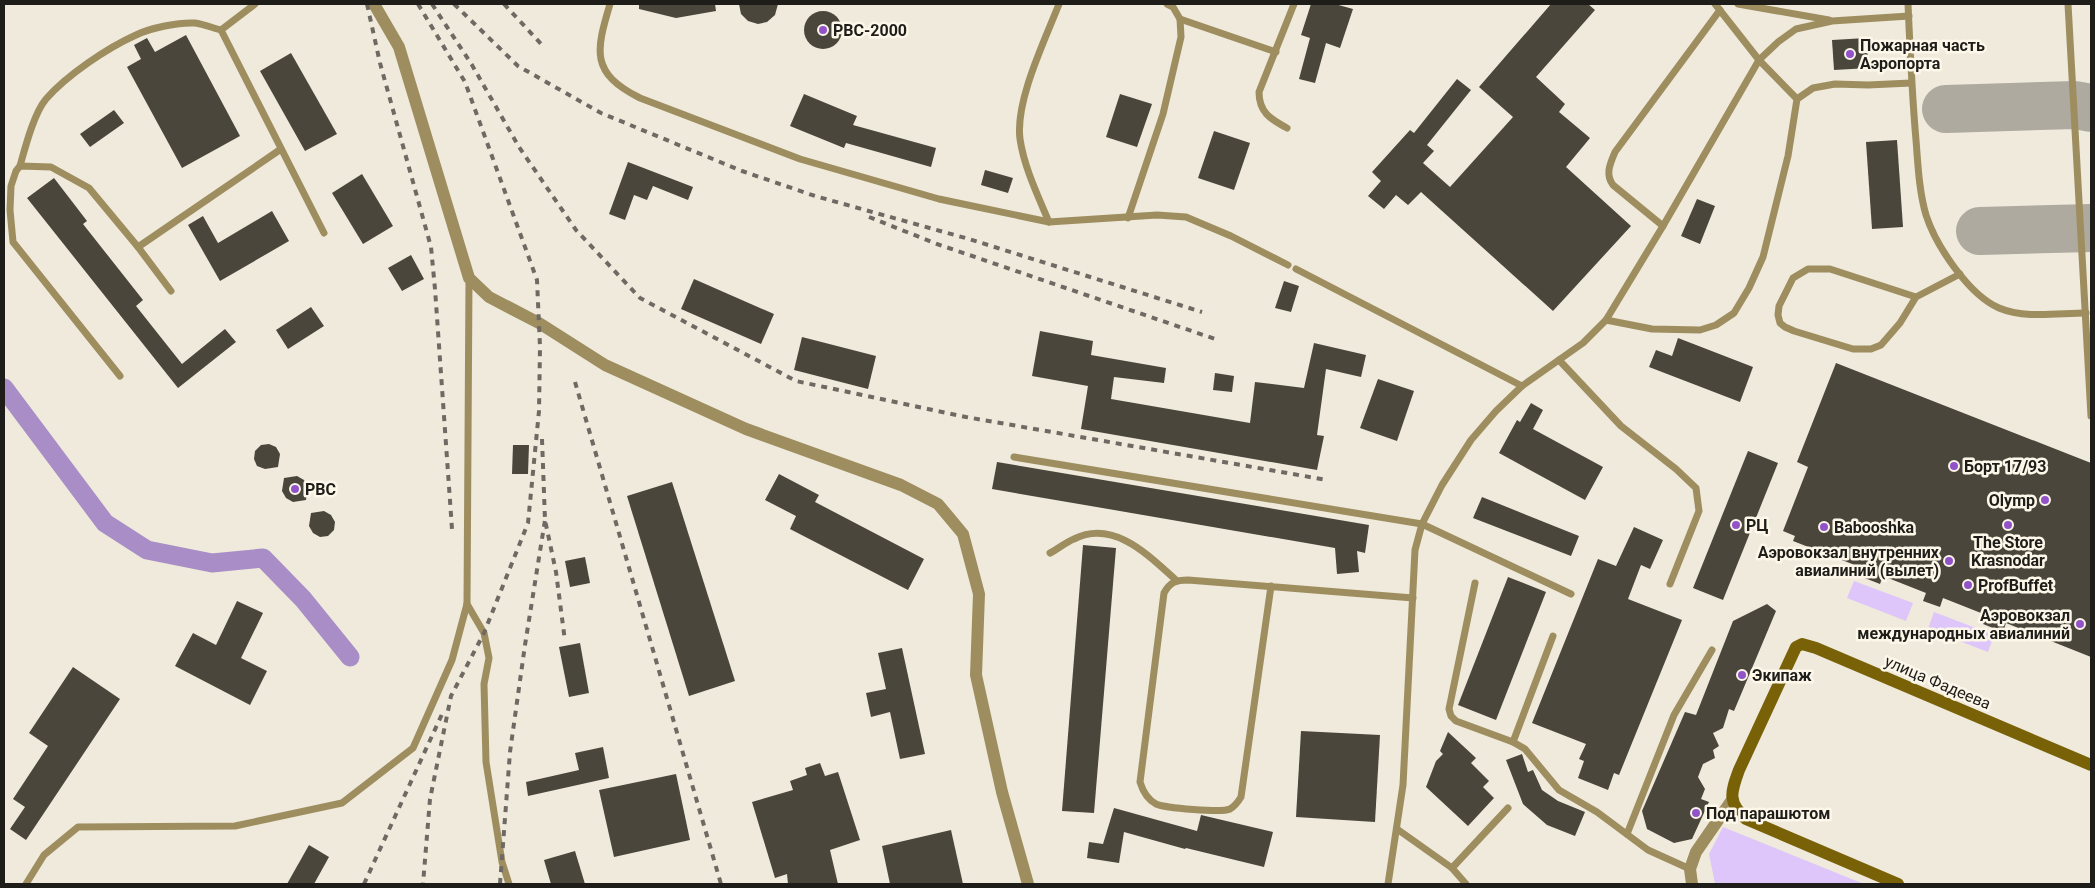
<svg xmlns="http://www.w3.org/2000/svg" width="2095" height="888" font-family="Roboto,sans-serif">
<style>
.green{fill:#dec6fa}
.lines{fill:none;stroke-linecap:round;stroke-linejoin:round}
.canal{stroke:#a88dc6;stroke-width:19}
.taxiway{stroke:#aeaaa0;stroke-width:48}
.building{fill:#4a463b}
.lane{stroke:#9e8e5f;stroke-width:7}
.street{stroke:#9e8e5f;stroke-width:12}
.secondary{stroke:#796107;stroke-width:12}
.rail{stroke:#6e6a63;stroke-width:4;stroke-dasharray:6 6;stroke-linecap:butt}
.poi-dot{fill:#9253c9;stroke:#fcf7e9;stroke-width:2}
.labels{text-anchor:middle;stroke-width:5;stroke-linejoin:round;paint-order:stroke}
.poi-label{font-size:16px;font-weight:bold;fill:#1f1d19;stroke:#fcf7e9;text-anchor:start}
.street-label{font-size:16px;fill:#1f1d19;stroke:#fcf7e9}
</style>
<rect width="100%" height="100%" fill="#efeadc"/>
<g class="green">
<polygon points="1854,581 1913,603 1906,621 1847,598"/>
<polygon points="1934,612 1994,635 1988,652 1928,629"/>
<polygon points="1723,827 1864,884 1715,884 1709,854"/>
</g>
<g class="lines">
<polyline class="canal" points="4,388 105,523 147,550 212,563 263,558 303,599 350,657"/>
<g class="taxiway">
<polyline points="1946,109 2075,105 2091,108"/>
<polyline points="1980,231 2091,228"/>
</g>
</g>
<g class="building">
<polygon points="639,4 715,4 716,11 676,18 639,9"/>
<polygon points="739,4 778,4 775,15 767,22 758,24 748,21 741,14"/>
<polygon points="1311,4 1335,4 1353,9 1340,48 1326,43 1315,83 1299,79 1310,38 1301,35"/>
<polygon points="1551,4 1588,4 1595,10 1536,77 1565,104 1559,112 1590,138 1566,167 1631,226 1553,311 1421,192 1408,205 1396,195 1384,209 1368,196 1381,181 1372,172 1410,130 1414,133 1457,79 1471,90 1427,145 1434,151 1423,163 1450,187 1513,117 1479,87"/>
<circle cx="823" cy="30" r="19"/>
<polygon points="186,35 240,136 182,168 127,67 141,59 134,45 147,38 155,52"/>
<polygon points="1866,38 1869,68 1834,70 1832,40"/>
<polygon points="291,53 337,134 305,151 260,71"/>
<polygon points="804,94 857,116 853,125 936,148 931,167 846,143 844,148 790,126"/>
<polygon points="1120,94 1152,104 1137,147 1106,137"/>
<polygon points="114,110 124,123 90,147 80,134"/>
<polygon points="1214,131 1250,143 1234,190 1198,178"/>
<polygon points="1897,140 1903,227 1872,229 1866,142"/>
<polygon points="628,162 693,187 688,200 653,186 647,200 634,195 625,220 609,214"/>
<polygon points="985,170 1013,178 1008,193 981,185"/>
<polygon points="362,174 393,226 363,244 332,193"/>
<polygon points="54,178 87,221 83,224 143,300 136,306 182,364 225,329 236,342 178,388 27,198"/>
<polygon points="1697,199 1715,206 1700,244 1681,236"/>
<polygon points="272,211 289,241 220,281 188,225 203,216 218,243"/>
<polygon points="411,255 424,279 402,291 388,268"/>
<polygon points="694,279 774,314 761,344 681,309"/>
<polygon points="1284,281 1299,286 1291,312 1275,308"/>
<polygon points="311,307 324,326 288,349 276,330"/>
<polygon points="1040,331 1093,341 1091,355 1166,368 1164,383 1114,377 1111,399 1250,423 1255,382 1304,388 1314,343 1366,355 1361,377 1326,369 1317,435 1324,436 1317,470 1081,429 1088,386 1032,376"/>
<polygon points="802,337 876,356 868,389 794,370"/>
<polygon points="1678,338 1753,367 1740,402 1649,367 1656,350 1672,356"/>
<polygon points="1836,363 2091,463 2091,657 2006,623 2003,632 1983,624 1986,615 1943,598 1940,607 1923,601 1926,593 1883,576 1880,584 1862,577 1865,569 1793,541 1795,536 1783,531 1808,467 1797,462"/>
<polygon points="1215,373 1234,376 1232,392 1213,390"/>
<polygon points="1378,379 1414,391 1397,441 1360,428"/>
<polygon points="1531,403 1543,410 1533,429 1603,467 1585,500 1499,453 1517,420 1520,422"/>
<polygon points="269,444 276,447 280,454 278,467 265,469 257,466 254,459 255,451 261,445"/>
<polygon points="513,445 529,445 528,474 512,474"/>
<polygon points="1748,451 1778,463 1723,600 1693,588"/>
<polygon points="997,462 1369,525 1365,553 1357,551 1359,572 1337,574 1335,548 992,489"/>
<polygon points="779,474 819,495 815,502 924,559 908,590 790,529 796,516 765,500"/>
<polygon points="297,476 304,480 308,487 306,500 293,502 286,498 282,491 284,478"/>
<polygon points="672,482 735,681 689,696 627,496"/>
<polygon points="1482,497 1579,536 1571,556 1473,518"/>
<polygon points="324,511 331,515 335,522 334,530 328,536 320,537 313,533 309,526 311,513"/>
<polygon points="1634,527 1663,540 1650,569 1641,565 1628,599 1682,620 1619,775 1614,773 1608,790 1578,778 1584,761 1579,759 1586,744 1532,723 1598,559 1616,566"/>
<polygon points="1083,545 1116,548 1094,813 1062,811"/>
<polygon points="585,557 590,583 570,587 565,561"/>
<polygon points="1508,577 1546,592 1496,720 1458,705"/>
<polygon points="237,601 263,613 241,658 267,671 250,705 175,666 193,633 216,645"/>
<polygon points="1767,604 1776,611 1734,711 1729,709 1723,728 1713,733 1719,746 1713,750 1715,758 1703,764 1698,777 1705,789 1701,799 1709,802 1692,839 1674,843 1647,829 1642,811 1685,712 1696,715 1733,621"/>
<polygon points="580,643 589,693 569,697 559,647"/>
<polygon points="902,648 925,754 900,759 890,712 871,717 866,693 886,689 878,653"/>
<polygon points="73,667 120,699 26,840 10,829 25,807 13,799 48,746 29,733"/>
<polygon points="1301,731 1380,735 1375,822 1296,817"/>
<polygon points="1448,732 1476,758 1471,763 1489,781 1483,787 1494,798 1468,826 1426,787 1436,761 1443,754 1440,751"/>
<polygon points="603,747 609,778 528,796 526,782 579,770 575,753"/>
<polygon points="1522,754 1528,772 1533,770 1542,790 1558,801 1585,812 1575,836 1547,825 1523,804 1506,760"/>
<polygon points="820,763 825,776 838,772 860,840 830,850 838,884 788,884 787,874 775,878 752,802 793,790 790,781 807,775 805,768"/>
<polygon points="676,774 690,840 614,857 599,790"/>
<polygon points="1114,808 1197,831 1201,815 1273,832 1264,867 1186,848 1185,849 1124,832 1119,863 1087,858 1089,842 1103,844"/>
<polygon points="951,830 963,884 890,884 882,846"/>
<polygon points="309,845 329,857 314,884 287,884"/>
<polygon points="575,851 585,884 551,884 544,860"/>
</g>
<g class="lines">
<g class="lane">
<polyline points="255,4 221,30 324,233"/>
<path d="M 610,4 C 596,51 590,73 640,98 L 800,159 L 939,199 L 1049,222 L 1157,215 L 1186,217 L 1231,236 L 1288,265"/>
<polyline points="1738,4 1829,20"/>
<path d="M 1908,4 C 1910,49 1912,95 1916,140 C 1918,165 1919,191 1926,215 C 1936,246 1969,295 1999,308 C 2025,319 2059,313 2086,313"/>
<polyline points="2068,4 2091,416"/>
<polyline points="1180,19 1276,52"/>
<polyline points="1797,99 1813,88 1835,84 1868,85 1911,83"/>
<path d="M 1287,128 C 1270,119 1259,112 1259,92 L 1294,4"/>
<path d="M 20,166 C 25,148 34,113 46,99 C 67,75 107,48 136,35 C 150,28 179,22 195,23 C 203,24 213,28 221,30"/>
<polyline points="1128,218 1163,114 1181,37 1180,19 1173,7 1167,4"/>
<path d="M 1049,222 C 1038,196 1024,167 1020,139 C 1015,101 1045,40 1059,4"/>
<path d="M 1663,226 L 1613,185 C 1605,174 1610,164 1615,152 L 1720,10"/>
<polyline points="1296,269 1522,386"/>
<polyline points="171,291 138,247 281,149"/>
<polyline points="1916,297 1830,269 1808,269 1793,278 1779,306 1778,315 1780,323 1785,327 1794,331 1853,349 1871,349 1881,345 1900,323 1916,297 1960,274"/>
<polyline points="1606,320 1663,226 1759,60 1778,42 1796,29 1832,21 1909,16"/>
<polyline points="1559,360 1621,426 1676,469 1696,488 1699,511 1670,584"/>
<polyline points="120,376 13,242 10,210 11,186 16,171 20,166 51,167 89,188 138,247"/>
<polyline points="1014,457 1422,524 1571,594"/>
<path d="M 1050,553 C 1058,549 1066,542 1074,539 C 1114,519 1149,556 1176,580"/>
<polyline points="1475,583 1449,709 1451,716 1456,721 1513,742 1525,749 1559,790 1597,812 1648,850 1690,869"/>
<path d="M 1271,586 L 1241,797 C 1238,802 1235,806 1230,809 C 1222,813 1165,808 1156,804 C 1147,799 1143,792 1140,782 L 1164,593 C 1170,582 1176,580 1188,580 L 1413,598"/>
<polyline points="467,604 484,633 489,658 484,684 486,762 502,862 509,884"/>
<polyline points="1513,742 1553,636"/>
<polyline points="1397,829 1452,868 1466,884"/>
<polyline points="1627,834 1674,715 1712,650"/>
<polyline points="1452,868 1508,808"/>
<polyline points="26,884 44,855 78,827 235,826 342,803 413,748 452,660 467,604 469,279"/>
<polyline points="1388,884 1403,785 1415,550 1422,524 1442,485 1471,440 1496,411 1522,386 1583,343 1606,320 1652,329 1700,330 1716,325 1734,313 1749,288 1763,257 1788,156 1797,99 1759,60 1715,4"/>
</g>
<g class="street">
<polyline points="374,4 399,47 469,278 489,297 539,323 605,365 746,429 901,485 938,504 963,534 979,594 976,675 1002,792 1028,884"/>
<polyline points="1692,884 1690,869 1696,852 1732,800"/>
</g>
<path class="secondary" d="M 1898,884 L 1746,819 C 1727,802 1731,792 1739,770 L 1796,647 L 1802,644 L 1816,648 L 2091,765"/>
<g class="rail">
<polyline points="367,4 380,63 431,247 435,289 452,529"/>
<polyline points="418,4 465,82 537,280 540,347 539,411 528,523 484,633 451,696 430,799 423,884"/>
<polyline points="432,4 472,65 519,147 576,230 640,298 796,381 966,417 1327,480"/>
<polyline points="454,4 518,66 601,113 742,171 815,196 969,239 1202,312"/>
<polyline points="504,4 543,46"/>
<polyline points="869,217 937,244 1218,340"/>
<polyline points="575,382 721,884"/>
<polyline points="542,439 545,520 556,572 565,641"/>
<polyline points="364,884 443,712"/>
<polyline points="500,884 510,752 525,645 545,520"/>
</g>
</g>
<g class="poi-dot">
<circle cx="823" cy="30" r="5"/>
<circle cx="1850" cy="54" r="5"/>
<circle cx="1954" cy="466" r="5"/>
<circle cx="295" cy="489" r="5"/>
<circle cx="2045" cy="500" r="5"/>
<circle cx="1736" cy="525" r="5"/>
<circle cx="2008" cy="525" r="5"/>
<circle cx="1824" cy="527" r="5"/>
<circle cx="1949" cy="561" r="5"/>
<circle cx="1968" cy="585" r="5"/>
<circle cx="2080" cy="624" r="5"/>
<circle cx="1742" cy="675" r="5"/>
<circle cx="1696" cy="813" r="5"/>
</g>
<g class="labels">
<g class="poi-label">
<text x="833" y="36">РВС-2000</text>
<text x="1860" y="51">Пожарная часть<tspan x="1860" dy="18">Аэропорта</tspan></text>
<text x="1964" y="472">Борт 17/93</text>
<text x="305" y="495">РВС</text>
<text x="2035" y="506" text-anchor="end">Olymp</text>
<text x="1746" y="531">РЦ</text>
<text x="1834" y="533">Babooshka</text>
<text x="2008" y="548" text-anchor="middle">The Store<tspan x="2008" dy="18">Krasnodar</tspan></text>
<text x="1939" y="558" text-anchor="end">Аэровокзал внутренних<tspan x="1939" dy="18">авиалиний (вылет)</tspan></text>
<text x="1978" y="591">ProfBuffet</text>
<text x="2070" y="621" text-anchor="end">Аэровокзал<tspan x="2070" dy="18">международных авиалиний</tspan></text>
<text x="1752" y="681">Экипаж</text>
<text x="1706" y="819">Под парашютом</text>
</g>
<g class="street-label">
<text transform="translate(1938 682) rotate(23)" y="6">улица Фадеева</text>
</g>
</g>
<rect width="2095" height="888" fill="none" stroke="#1f1d19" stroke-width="10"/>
</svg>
